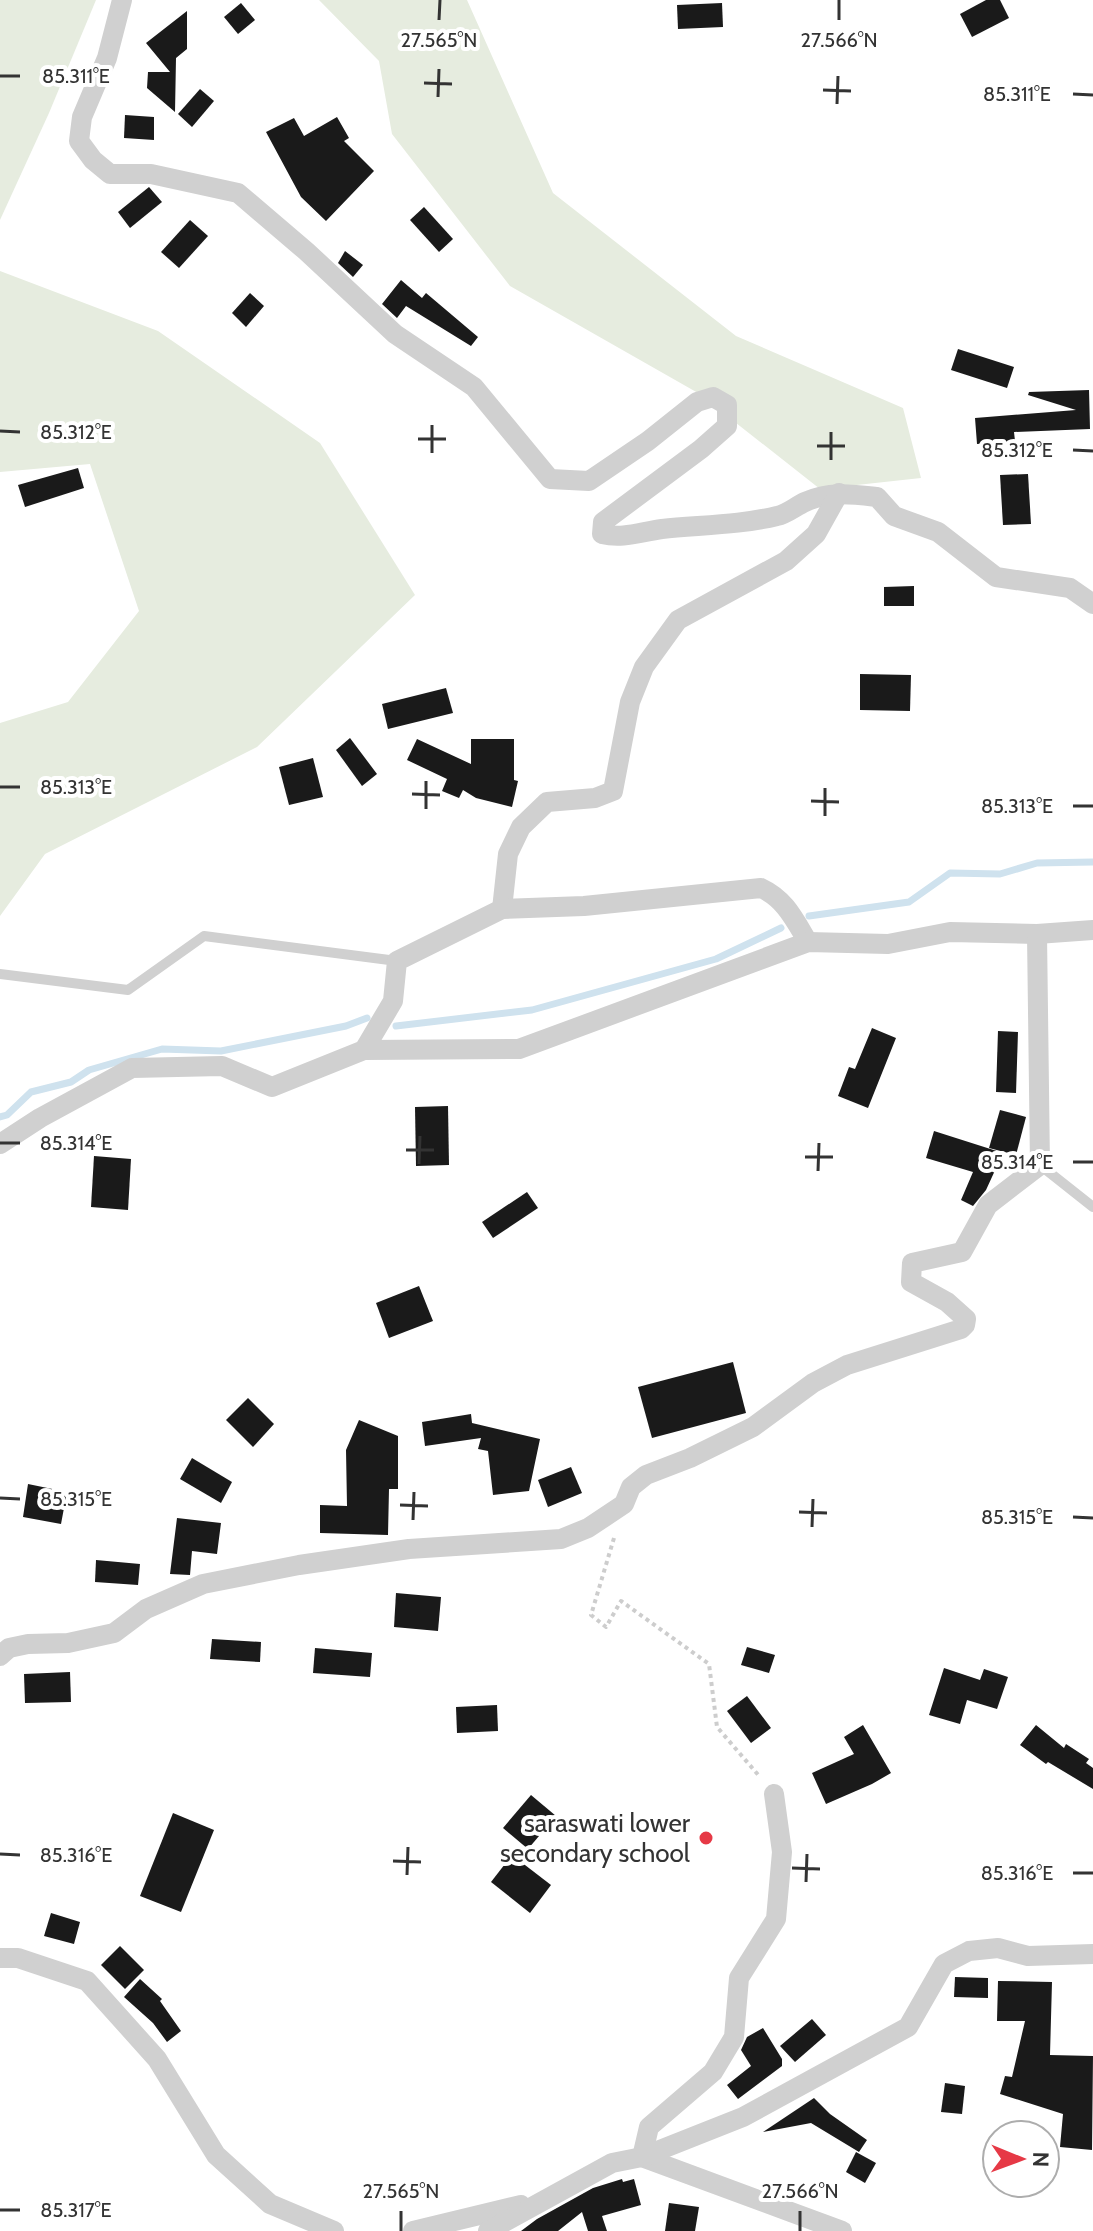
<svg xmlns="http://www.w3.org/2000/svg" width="1093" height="2231" font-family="Cabin,sans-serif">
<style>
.green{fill:#e6ecdf}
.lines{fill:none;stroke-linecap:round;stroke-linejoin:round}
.stream{stroke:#cfe2ee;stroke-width:7}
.building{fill:#1a1a1a}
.path{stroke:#cdcdcd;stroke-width:4;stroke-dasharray:4 4;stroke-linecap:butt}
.service{stroke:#d0d0d0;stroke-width:10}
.minor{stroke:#d0d0d0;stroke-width:20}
.ticks{fill:none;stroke:#333;stroke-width:3}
.poi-dot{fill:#e63946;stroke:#fff;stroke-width:3}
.labels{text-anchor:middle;stroke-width:8;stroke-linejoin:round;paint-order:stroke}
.poi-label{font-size:26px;fill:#333;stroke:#fff;text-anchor:end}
.ticks-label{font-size:20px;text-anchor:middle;fill:#333;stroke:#fff;stroke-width:8;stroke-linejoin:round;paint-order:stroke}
</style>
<rect width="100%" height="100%" fill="#fff"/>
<g class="green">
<polygon points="0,0 96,0 49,113 0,220"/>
<polygon points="319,0 467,0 553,193 736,336 903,408 921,478 820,489 698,393 510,286 392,134 379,61"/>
<polygon points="0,271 158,331 320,443 415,595 257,747 45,854 0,916 0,723 68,702 139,611 90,464 0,472"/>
</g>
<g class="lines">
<g class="stream">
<polyline points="809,916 909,902 950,873 1000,874 1037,863 1093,862"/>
<polyline points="396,1026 532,1010 716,959 781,928"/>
<polyline points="0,1117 7,1115 31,1092 71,1082 89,1070 162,1049 221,1051 346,1026 367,1018"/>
</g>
</g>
<g class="building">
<polygon points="986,0 1000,0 1009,18 972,37 960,14"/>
<polygon points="241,3 255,20 238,34 224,17"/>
<polygon points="722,3 723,27 678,29 677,5"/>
<polygon points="187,11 187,49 176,58 175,112 147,88 148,72 170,72 146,43"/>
<polygon points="200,89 214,101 192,127 178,114"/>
<polygon points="125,115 154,117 154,140 124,138"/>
<polygon points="337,117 349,138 344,141 374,171 326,221 301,197 266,132 294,118 304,136"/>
<polygon points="149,187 162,202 130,228 118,212"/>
<polygon points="424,207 453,239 439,252 410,220"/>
<polygon points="190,220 208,236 179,268 161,252"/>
<polygon points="345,251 363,265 353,277 338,263"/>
<polygon points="401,280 422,298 426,293 478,337 471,346 406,306 397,318 382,304"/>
<polygon points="250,293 264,306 246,327 232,313"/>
<polygon points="958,349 1014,367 1007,388 951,370"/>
<polygon points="1089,390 1090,429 1014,432 1015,441 977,444 975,418 1076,410 1028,395 1029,392"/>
<polygon points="78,468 84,488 25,507 18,485"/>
<polygon points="1028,474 1031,524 1003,525 1000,475"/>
<polygon points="914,586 914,606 884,606 884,587"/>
<polygon points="860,674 911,675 910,711 860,710"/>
<polygon points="446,688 453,713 388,729 382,704"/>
<polygon points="350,738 377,774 362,786 336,750"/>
<polygon points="417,739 471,764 471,739 514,739 514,780 518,781 512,807 476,798 463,790 459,798 442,791 447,779 407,760"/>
<polygon points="313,758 323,797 289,805 279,767"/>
<polygon points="872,1028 896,1038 868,1108 838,1096 849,1067 855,1069"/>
<polygon points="998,1031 1018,1032 1016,1093 996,1092"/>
<polygon points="448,1106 449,1165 416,1166 415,1107"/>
<polygon points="1000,1110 1026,1117 1016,1155 989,1148"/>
<polygon points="934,1131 1003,1153 986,1190 973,1206 961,1200 973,1172 926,1158"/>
<polygon points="94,1156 131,1159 128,1210 91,1207"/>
<polygon points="527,1192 538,1208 493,1238 482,1222"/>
<polygon points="419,1286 433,1321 389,1338 376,1303"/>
<polygon points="733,1362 746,1413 652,1438 638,1387"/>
<polygon points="248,1398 274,1424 253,1447 226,1420"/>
<polygon points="471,1414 472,1423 540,1439 529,1491 493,1495 488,1451 478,1449 481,1438 425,1446 422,1422"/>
<polygon points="359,1420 398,1436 398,1489 389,1489 388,1535 320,1533 320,1505 347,1506 346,1450"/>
<polygon points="192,1458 232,1482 221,1503 180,1479"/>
<polygon points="571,1467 582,1493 548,1507 538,1480"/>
<polygon points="28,1484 67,1492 61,1524 23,1517"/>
<polygon points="177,1518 221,1523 217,1554 192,1551 190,1575 170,1574"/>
<polygon points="96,1560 140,1564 138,1585 95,1582"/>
<polygon points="396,1593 441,1597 438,1631 394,1627"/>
<polygon points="212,1639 261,1642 260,1662 210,1659"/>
<polygon points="747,1647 775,1655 769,1673 741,1665"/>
<polygon points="315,1648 372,1653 370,1677 313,1673"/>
<polygon points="944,1668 980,1680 984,1669 1008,1677 997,1709 967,1700 960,1724 929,1715"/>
<polygon points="70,1672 71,1702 25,1703 24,1674"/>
<polygon points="747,1696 771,1728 751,1743 727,1711"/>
<polygon points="497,1705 498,1731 457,1733 456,1707"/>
<polygon points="863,1725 891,1773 872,1784 826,1804 812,1773 854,1754 844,1737"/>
<polygon points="1036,1725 1064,1748 1066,1744 1089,1759 1086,1763 1093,1768 1093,1789 1048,1762 1046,1764 1020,1745"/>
<polygon points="531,1795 556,1816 528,1849 503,1828"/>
<polygon points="173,1813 214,1830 181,1912 140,1896"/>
<polygon points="512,1855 551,1885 530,1913 491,1882"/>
<polygon points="51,1913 80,1922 74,1944 44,1936"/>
<polygon points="120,1946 144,1970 125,1989 101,1965"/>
<polygon points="955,1977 988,1978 988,1998 954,1997"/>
<polygon points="140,1979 162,1999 160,2001 181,2031 167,2042 153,2023 124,1997"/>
<polygon points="998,1981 1052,1982 1050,2055 1093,2056 1092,2150 1060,2147 1063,2114 1000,2094 1005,2076 1012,2077 1025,2021 997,2021"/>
<polygon points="812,2019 826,2035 795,2062 780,2046"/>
<polygon points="763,2028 782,2059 782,2066 738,2099 727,2085 751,2066 741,2050 747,2037"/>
<polygon points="945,2083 965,2086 962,2114 941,2112"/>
<polygon points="814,2098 830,2114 867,2140 859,2152 811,2123 763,2132"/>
<polygon points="856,2152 876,2163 865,2183 846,2172"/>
<polygon points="622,2179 623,2182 634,2179 641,2205 602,2216 607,2231 588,2231 582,2212 558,2231 521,2231 537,2219 593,2188"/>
<polygon points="669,2203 699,2207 695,2231 665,2231"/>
</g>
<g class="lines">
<polyline class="path" points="614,1538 591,1615 606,1627 621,1601 709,1664 717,1727 760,1777"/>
<g class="service">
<polyline points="0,974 128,990 204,936 397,961"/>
<polyline points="1040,1165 1093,1207"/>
</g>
<g class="minor">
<path d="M 122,0 L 107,58 L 82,117 L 79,141 L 93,160 L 110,174 L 151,174 L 238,193 L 306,251 L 395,334 L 474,387 L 550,479 L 589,481 L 648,441 L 697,402 L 713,397 L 727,405 L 727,426 L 701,449 L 603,522 L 602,534 C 623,539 640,532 662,529 C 700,525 740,525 777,516 C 787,514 796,506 805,502 C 829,491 851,494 877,497 L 894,516 L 938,532 L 996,577 L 1070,588 L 1093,604"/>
<polyline points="502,909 508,854 521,827 547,802 595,798 613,791 630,702 644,667 678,620 786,561 816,534 839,493"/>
<path d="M 364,1050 L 393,1001 L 397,961 L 502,909 L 584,906 L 761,888 C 785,899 794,919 808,942"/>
<polyline points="0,1144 40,1118 132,1068 222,1066 272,1087 364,1050 519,1049 808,942 888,944 950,932 1037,934 1093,930"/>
<polyline points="0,1656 9,1648 28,1644 68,1643 114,1633 146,1609 203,1584 299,1565 409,1549 561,1539 588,1528 624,1504 631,1487 646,1475 690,1458 753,1427 813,1383 847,1365 961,1329 965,1325 966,1319 947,1302 911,1282 912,1263 962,1252 988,1205 1040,1165 1037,934"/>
<polyline points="774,1794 782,1852 776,1919 739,1978 734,2037 713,2072 649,2127 642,2157 842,2231"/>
<polyline points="0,1958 18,1958 87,1981 157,2059 216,2155 270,2204 334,2231"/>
<polyline points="413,2231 521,2205"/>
<polyline points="488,2231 612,2163 642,2157 743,2117 908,2027 944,1964 969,1951 998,1948 1028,1956 1093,1954"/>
</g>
</g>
<path class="ticks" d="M 439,20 L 440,0M 839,20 L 839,0M 0,76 L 20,76M 424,83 L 452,84M 823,90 L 851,91M 1073,94 L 1093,95M 438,97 L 439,69M 837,104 L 838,76M 0,431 L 20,432M 418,439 L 446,439M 817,446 L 845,446M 1073,450 L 1093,451M 432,453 L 432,425M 831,460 L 831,432M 0,787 L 20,787M 412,794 L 440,795M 811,801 L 839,802M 1073,806 L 1093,806M 426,809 L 426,781M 825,816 L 825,788M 0,1143 L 20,1143M 406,1150 L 434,1150M 805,1157 L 833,1157M 1073,1162 L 1093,1162M 419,1164 L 420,1136M 818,1171 L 819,1143M 0,1498 L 20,1499M 400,1505 L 428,1506M 799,1512 L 827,1513M 1073,1517 L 1093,1518M 413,1520 L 414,1492M 812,1527 L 813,1499M 0,1854 L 20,1855M 393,1861 L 421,1862M 792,1868 L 820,1869M 1073,1873 L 1093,1873M 407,1875 L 408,1847M 806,1882 L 807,1854M 0,2210 L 20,2210M 401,2231 L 401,2211M 800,2231 L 800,2211"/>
<circle class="poi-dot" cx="706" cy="1838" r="8"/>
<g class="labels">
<g class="poi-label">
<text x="690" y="1832">saraswati lower<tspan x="690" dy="30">secondary school</tspan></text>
</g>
</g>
<g class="ticks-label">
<text x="439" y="47">27.565°N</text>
<text x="839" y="47">27.566°N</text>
<text x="76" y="83">85.311°E</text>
<text x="1017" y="101">85.311°E</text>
<text x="76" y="439">85.312°E</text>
<text x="1017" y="457">85.312°E</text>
<text x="76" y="794">85.313°E</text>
<text x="1017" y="813">85.313°E</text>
<text x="76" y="1150">85.314°E</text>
<text x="1017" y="1169">85.314°E</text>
<text x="76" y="1506">85.315°E</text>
<text x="1017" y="1524">85.315°E</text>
<text x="76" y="1862">85.316°E</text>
<text x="1017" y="1880">85.316°E</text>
<text x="401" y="2198">27.565°N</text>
<text x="800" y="2198">27.566°N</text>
<text x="76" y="2217">85.317°E</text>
</g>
<g transform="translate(1021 2159) rotate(91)"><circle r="38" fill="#ffffff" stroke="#adadad" stroke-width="2"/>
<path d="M0-6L14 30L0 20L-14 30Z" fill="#e63946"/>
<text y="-12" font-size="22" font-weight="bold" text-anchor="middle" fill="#333333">N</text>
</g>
</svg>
